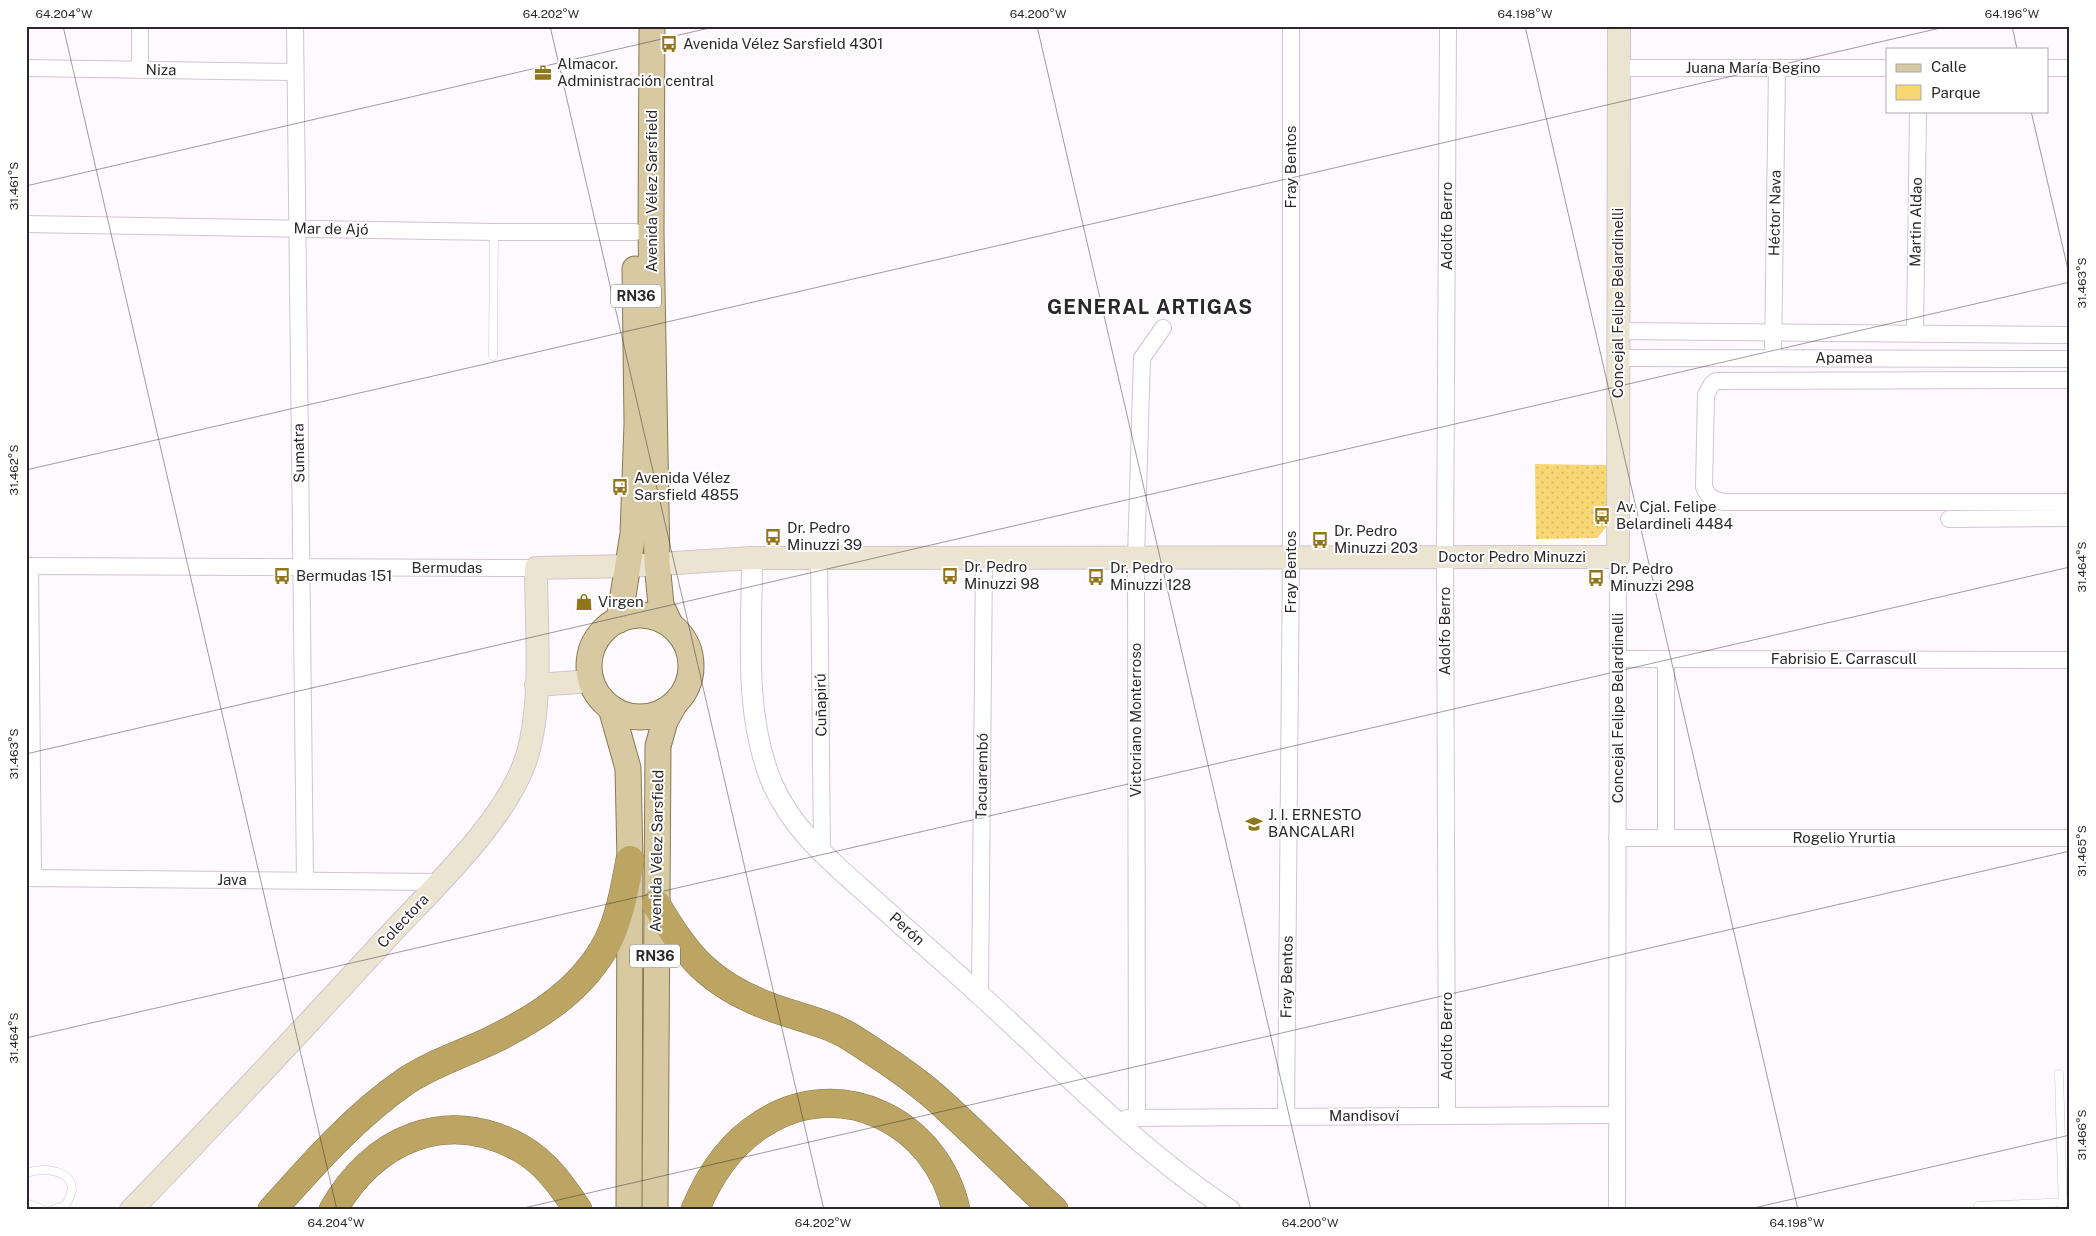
<svg xmlns="http://www.w3.org/2000/svg" width="2096" height="1236" font-family="'Public Sans',sans-serif">
<style>
.green{fill:url(#green-dots)}
.lines{fill:none;stroke-linecap:round;stroke-linejoin:round}
.service-casing{stroke:#d1c5cf;stroke-width:9}
.minor-casing{stroke:#d1c5cf;stroke-width:18}
.tertiary-casing{stroke:#d1c5cf;stroke-width:22}
.secondary-casing{stroke:#d1c5cf;stroke-width:24}
.primary-casing{stroke:#8a794f;stroke-width:27}
.motorway-casing{stroke:#8a794f;stroke-width:29}
.service{stroke:#fff;stroke-width:8}
.minor{stroke:#fff;stroke-width:16}
.tertiary{stroke:#fff;stroke-width:20}
.secondary{stroke:#ebe4d0;stroke-width:22}
.primary{stroke:#d7c9a1;stroke-width:25}
.motorway{stroke:#bca562;stroke-width:28}
.ticks{fill:none;stroke:#2c272b;stroke-width:1;stroke-opacity:0.45}
.labels{text-anchor:middle;stroke-width:4;stroke-linejoin:round;paint-order:stroke}
.shield{fill:#fff;stroke:#6b686b;stroke-width:1}
.shield-label{font-size:14px;font-weight:bold;fill:#2c272b}
.poi-label{font-size:15px;fill:#2c272b;stroke:#fff;text-anchor:start}
.street-label{font-size:15px;fill:#2c272b;stroke:#fff}
.district-label{font-size:20px;font-weight:bold;letter-spacing:1px;fill:#2c272b;stroke:#fff}
.neatline{fill:none;stroke:#2c272b;stroke-width:2}
.ticks-label{font-size:12px;text-anchor:middle;fill:#2c272b}
</style>
<defs>
<pattern id="green-dots" width="8" height="8" patternUnits="userSpaceOnUse" patternTransform="scale(1.25)"><rect width="8" height="8" fill="#f7d674"/><path d="M2 2h.1M6 6h.1" fill="none" stroke="#d4b865" stroke-width="1.8" stroke-linecap="round"/></pattern>
</defs>
<rect width="100%" height="100%" fill="#fef9fe"/>
<polygon class="green" points="1535,464 1607,465 1608,525 1597,538 1536,539"/>
<g class="lines">
<g class="service-casing">
<g id="service">
<polyline points="493,356 494,232"/>
<polyline points="2059,1074 2063,1210"/>
<path d="M 26,1173 C 41,1168 72,1168 72,1190 C 71,1195 68,1201 66,1205 L 52,1210"/>
<polyline points="26,1203 44,1210"/>
<polyline points="1978,1206 2070,1202"/>
</g>
</g>
<g class="minor-casing">
<g id="minor">
<polyline points="295,26 305,880"/>
<polyline points="26,68 295,72"/>
<polyline points="1619,68 1887,68"/>
<polyline points="2047,68 2070,68"/>
<polyline points="140,70 140,26"/>
<polyline points="26,224 494,232 635,232"/>
<polyline points="1618,331 2070,335"/>
<polyline points="1915,333 1918,111"/>
<polyline points="1773,357 1777,68"/>
<polyline points="1618,358 2070,359"/>
<path d="M 2070,380 L 1716,381 L 1712,384 L 1706,395 L 1704,487 C 1708,498 1713,499 1724,502 L 2070,502"/>
<polyline points="1949,519 2070,518"/>
<polyline points="819,557 822,854"/>
<polyline points="26,566 536,568"/>
<polyline points="30,566 33,878"/>
<polyline points="1618,659 2070,660"/>
<polyline points="1666,659 1666,838"/>
<polyline points="1617,838 2070,838"/>
<polyline points="26,878 439,882"/>
<polyline points="980,994 984,558"/>
<polyline points="1447,1116 1445,557 1448,26"/>
<polyline points="1286,1117 1291,557 1291,26"/>
<polyline points="1127,1118 1617,1115"/>
<polyline points="1137,1118 1136,557 1142,358 1163,328"/>
<polyline points="1617,1210 1618,557"/>
</g>
</g>
<g class="tertiary-casing">
<path id="tertiary" d="M 752,558 C 752,632 743,713 772,783 C 793,832 835,865 873,899 C 908,931 944,962 979,994 C 1061,1068 1137,1149 1230,1210"/>
</g>
<g class="secondary-casing">
<g id="secondary">
<polyline points="536,685 592,681"/>
<path d="M 131,1210 C 218,1121 301,1031 385,940 C 430,891 503,824 525,762 C 544,708 536,627 536,568 L 629,566 L 752,558 L 1618,557 L 1619,26"/>
</g>
</g>
<g class="primary-casing">
<g id="primary">
<polyline points="652,26 651,232 657,563 661,605 670,624"/>
<circle cx="640" cy="666" r="51"/>
<polyline points="619,620 633,534 637,423 635,269"/>
<polyline points="611,708 628,768 630,860 629,1210"/>
<polyline points="655,1210 658,746 665,721 674,705"/>
</g>
</g>
<g class="motorway-casing">
<g id="motorway">
<path d="M 656,904 C 686,956 710,984 768,1006 C 796,1017 827,1022 852,1038 C 880,1056 911,1076 936,1098 C 976,1134 1014,1173 1054,1210"/>
<path d="M 272,1210 C 313,1164 355,1116 406,1081 C 433,1063 463,1054 492,1040 C 539,1017 583,989 608,941 C 620,916 625,887 630,860"/>
<path d="M 333,1210 C 373,1139 447,1106 522,1149 C 546,1163 563,1187 578,1210"/>
<path d="M 695,1210 C 709,1176 731,1143 762,1124 C 840,1073 937,1122 956,1210"/>
</g>
</g>
<use href="#service" class="service"/>
<use href="#minor" class="minor"/>
<use href="#tertiary" class="tertiary"/>
<use href="#secondary" class="secondary"/>
<use href="#primary" class="primary"/>
<use href="#motorway" class="motorway"/>
</g>
<path class="ticks" d="M 63,26 L 337,1210M 550,26 L 824,1210M 1037,26 L 1311,1210M 1525,26 L 1798,1210M 2012,26 L 2017,49M 2031,111 L 2070,278M 26,186 L 718,26M 26,470 L 1949,26M 26,754 L 2070,282M 26,1038 L 2070,567M 515,1210 L 2070,851M 1745,1210 L 2070,1135"/>
<defs>
<g id="bus-bare" transform="scale(1.35)"><path d="M-5-6H5V4H4V6H2V4H-2V6H-4V4H-5ZM-3.5-4V0h7V-4ZM-3.5 1.2v1.5H-2V1.2ZM2 1.2v1.5H3.5V1.2Z" fill="#91761c" stroke="#fff" stroke-width="2.5" paint-order="stroke"/></g>
<g id="office-bare" transform="scale(1.35)"><path d="M-6-3h4V-5.5h4V-3h4V5H-6ZM-1-4.5V-3h2v-1.5ZM-6 0V1H6V0Z" fill="#91761c" stroke="#fff" stroke-width="2.5" paint-order="stroke"/></g>
<g id="shop-bare" transform="scale(1.35)"><path d="M-5-2.5h2.3a2.7 3.5 0 0 1 5.4 0H5L5.5 6h-11ZM-1.5-2.5h3a1.5 2.3 0 0 0-3 0Z" fill="#91761c" stroke="#fff" stroke-width="2.5" paint-order="stroke"/></g>
<g id="school-bare" transform="scale(1.35)"><path d="M0-5L7-2L0 1L-7-2ZM-4 1L0 2.5L4 1V4Q0 6-4 4Z" fill="#91761c" stroke="#fff" stroke-width="2.5" paint-order="stroke"/></g>
</defs>
<g fill-rule="evenodd">
<use href="#bus-bare" x="669" y="44"/>
<use href="#office-bare" x="543" y="73"/>
<use href="#bus-bare" x="620" y="487"/>
<use href="#bus-bare" x="1602" y="516"/>
<use href="#bus-bare" x="773" y="537"/>
<use href="#bus-bare" x="1320" y="540"/>
<use href="#bus-bare" x="282" y="576"/>
<use href="#bus-bare" x="950" y="576"/>
<use href="#bus-bare" x="1096" y="577"/>
<use href="#bus-bare" x="1596" y="578"/>
<use href="#shop-bare" x="584" y="602"/>
<use href="#school-bare" x="1254" y="824"/>
</g>
<g class="labels">
<g class="shield">
<rect x="611" y="284.5" width="50" height="23" rx="4"/>
<rect x="630" y="944.5" width="50" height="23" rx="4"/>
</g>
<g class="shield-label">
<text x="636" y="301">RN36</text>
<text x="655" y="961">RN36</text>
</g>
<g class="poi-label">
<text x="683" y="49">Avenida Vélez Sarsfield 4301</text>
<text x="557" y="69">Almacor.<tspan x="557" dy="17">Administración central</tspan></text>
<text x="634" y="483">Avenida Vélez<tspan x="634" dy="17">Sarsfield 4855</tspan></text>
<text x="1616" y="512">Av. Cjal. Felipe<tspan x="1616" dy="17">Belardineli 4484</tspan></text>
<text x="787" y="533">Dr. Pedro<tspan x="787" dy="17">Minuzzi 39</tspan></text>
<text x="1334" y="536">Dr. Pedro<tspan x="1334" dy="17">Minuzzi 203</tspan></text>
<text x="964" y="572">Dr. Pedro<tspan x="964" dy="17">Minuzzi 98</tspan></text>
<text x="1110" y="573">Dr. Pedro<tspan x="1110" dy="17">Minuzzi 128</tspan></text>
<text x="1610" y="574">Dr. Pedro<tspan x="1610" dy="17">Minuzzi 298</tspan></text>
<text x="296" y="581">Bermudas 151</text>
<text x="598" y="607">Virgen</text>
<text x="1268" y="820">J. I. ERNESTO<tspan x="1268" dy="17">BANCALARI</tspan></text>
</g>
<g class="street-label">
<text x="1753" y="73">Juana María Begino</text>
<text transform="translate(161 70) rotate(1)" y="5">Niza</text>
<text transform="translate(1291 167) rotate(-90)" y="5">Fray Bentos</text>
<text transform="translate(652 191) rotate(-90)" y="5">Avenida Vélez Sarsfield</text>
<text transform="translate(1775 213) rotate(-89)" y="5">Héctor Nava</text>
<text transform="translate(1916 222) rotate(-89)" y="5">Martin Aldao</text>
<text transform="translate(1447 226) rotate(-90)" y="5">Adolfo Berro</text>
<text transform="translate(331 229) rotate(1)" y="5">Mar de Ajó</text>
<text transform="translate(1618 303) rotate(-90)" y="5">Concejal Felipe Belardinelli</text>
<text x="1844" y="363">Apamea</text>
<text transform="translate(299 453) rotate(-91)" y="5">Sumatra</text>
<text x="1512" y="562">Doctor Pedro Minuzzi</text>
<text x="447" y="573">Bermudas</text>
<text transform="translate(1291 572) rotate(-90)" y="5">Fray Bentos</text>
<text transform="translate(1445 631) rotate(-90)" y="5">Adolfo Berro</text>
<text x="1844" y="664">Fabrisio E. Carrascull</text>
<text transform="translate(821 705) rotate(-91)" y="5">Cuñapirú</text>
<text transform="translate(1618 708) rotate(-90)" y="5">Concejal Felipe Belardinelli</text>
<text transform="translate(1136 720) rotate(-90)" y="5">Victoriano Monterroso</text>
<text transform="translate(982 776) rotate(-89)" y="5">Tacuarembó</text>
<text x="1844" y="843">Rogelio Yrurtia</text>
<text transform="translate(657 851) rotate(-89)" y="5">Avenida Vélez Sarsfield</text>
<text x="232" y="885">Java</text>
<text transform="translate(403 921) rotate(-47)" y="5">Colectora</text>
<text transform="translate(907 929) rotate(42)" y="5">Perón</text>
<text transform="translate(1287 977) rotate(-89)" y="5">Fray Bentos</text>
<text transform="translate(1447 1036) rotate(-90)" y="5">Adolfo Berro</text>
<text x="1364" y="1121">Mandisoví</text>
</g>
<g class="district-label">
<text x="1150" y="314">GENERAL ARTIGAS</text>
</g>
</g>
<rect width="2096" height="1236" fill="none" stroke="#ffffff" stroke-width="55"/>
<rect x="1886" y="48" width="162" height="65" fill="#ffffff" stroke="#aba9aa"/>
<rect x="1896" y="64" width="25" height="8" fill="#d7c9a1" stroke="#aba9aa"/>
<text x="1931" y="72" font-size="15" fill="#2c272b">Calle</text>
<rect x="1896" y="85" width="25" height="15" fill="#f7d674" stroke="#aba9aa"/>
<text x="1931" y="98" font-size="15" fill="#2c272b">Parque</text>
<rect x="28" y="28" width="2040" height="1180" class="neatline"/>
<g class="ticks-label">
<text x="64" y="18">64.204°W</text>
<text x="551" y="18">64.202°W</text>
<text x="1038" y="18">64.200°W</text>
<text x="1525" y="18">64.198°W</text>
<text x="2012" y="18">64.196°W</text>
<text transform="translate(14 186) rotate(-90)" y="4">31.461°S</text>
<text transform="translate(2082 283) rotate(-90)" y="4">31.463°S</text>
<text transform="translate(14 470) rotate(-90)" y="4">31.462°S</text>
<text transform="translate(2082 567) rotate(-90)" y="4">31.464°S</text>
<text transform="translate(14 754) rotate(-90)" y="4">31.463°S</text>
<text transform="translate(2082 851) rotate(-90)" y="4">31.465°S</text>
<text transform="translate(14 1038) rotate(-90)" y="4">31.464°S</text>
<text transform="translate(2082 1135) rotate(-90)" y="4">31.466°S</text>
<text x="336" y="1227">64.204°W</text>
<text x="823" y="1227">64.202°W</text>
<text x="1310" y="1227">64.200°W</text>
<text x="1797" y="1227">64.198°W</text>
</g>
</svg>
